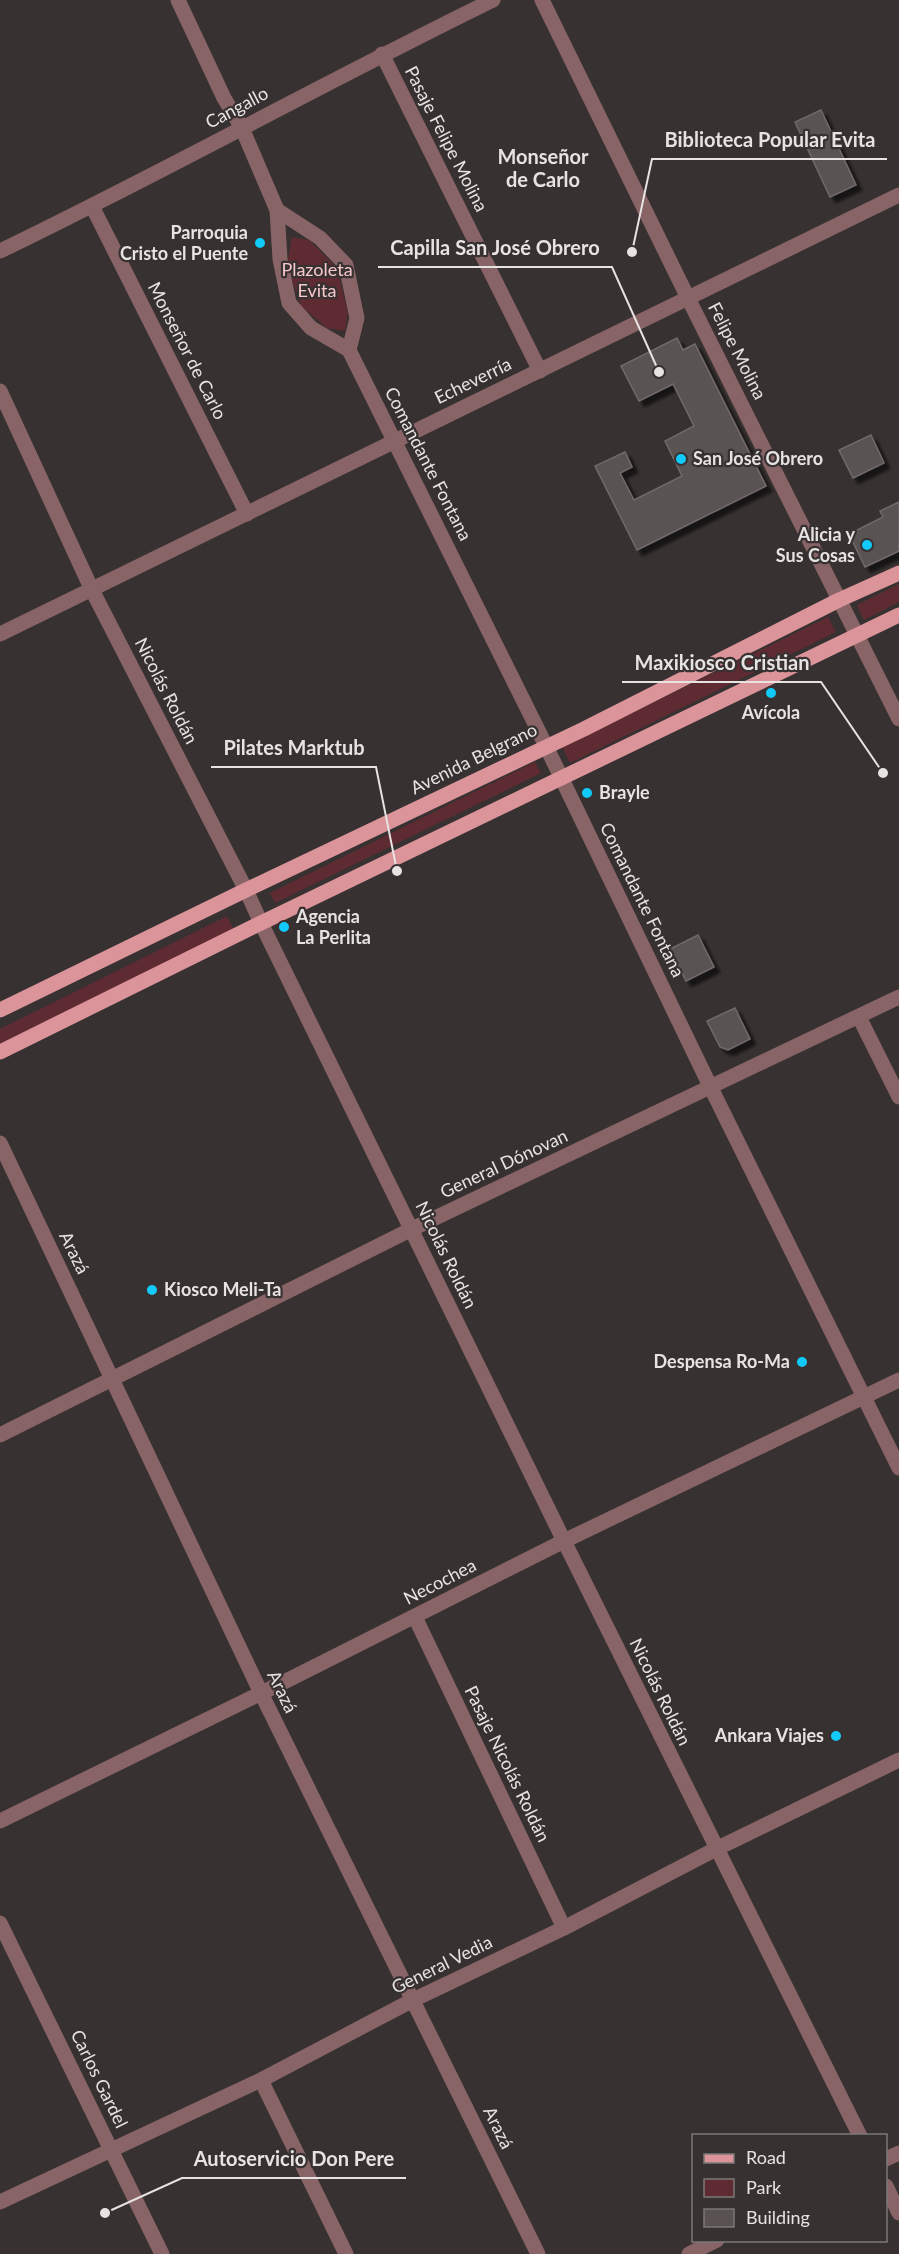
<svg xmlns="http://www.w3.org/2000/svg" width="899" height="2254" font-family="Lato,sans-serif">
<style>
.green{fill:#5f2b32}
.building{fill:#5a5252;stroke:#71696a;stroke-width:1.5;filter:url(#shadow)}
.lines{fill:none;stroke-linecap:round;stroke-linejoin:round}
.minor{stroke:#886467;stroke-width:15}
.major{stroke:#db949a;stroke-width:15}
.poi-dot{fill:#11cafa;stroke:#373131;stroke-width:2}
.labels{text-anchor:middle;stroke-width:4.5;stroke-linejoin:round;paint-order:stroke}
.street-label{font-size:18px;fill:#e7e3e3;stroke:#373131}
.poi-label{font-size:18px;font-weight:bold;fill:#e7e3e3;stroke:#373131;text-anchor:end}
.park-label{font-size:18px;fill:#f6c8cb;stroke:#373131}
.neighbourhood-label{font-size:20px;font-weight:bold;fill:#e7e3e3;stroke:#373131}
.leader{fill:none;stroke:#e7e3e3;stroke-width:2}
.callout-dot{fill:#e7e3e3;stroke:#373131;stroke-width:2}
.callout-label{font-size:20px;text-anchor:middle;font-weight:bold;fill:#e7e3e3;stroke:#373131;stroke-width:4.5;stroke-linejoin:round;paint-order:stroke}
</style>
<defs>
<filter id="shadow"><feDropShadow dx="5.5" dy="5.5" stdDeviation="1.5" flood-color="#0009"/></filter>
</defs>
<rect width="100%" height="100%" fill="#373131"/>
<g class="green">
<polygon points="292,237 309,240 337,268 348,313 345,331 327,328 301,306 287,265"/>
<polygon points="899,584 899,602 864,620 857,605"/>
<polygon points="828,617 836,632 570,763 562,747"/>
<polygon points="535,762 541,773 275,903 270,893"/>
<polygon points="227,916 234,930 0,1044 0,1029"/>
</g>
<g class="building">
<polygon points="821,110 856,185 830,197 795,122"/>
<polygon points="677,338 683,350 695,344 766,486 637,550 595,466 625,452 632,467 620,473 634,500 682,476 665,441 694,426 673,384 639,401 621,366"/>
<polygon points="871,435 884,463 853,478 839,450"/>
<polygon points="899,502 899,551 865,567 849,534 883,517 880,511"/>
<polygon points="698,935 714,967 686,981 670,949"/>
<polygon points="735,1008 750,1039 728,1050 720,1047 707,1021"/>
</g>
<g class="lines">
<g class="minor">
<polyline points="178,0 224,98 242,128 277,210 280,259 289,303 311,328 349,350 546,746 711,1088 899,1468"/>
<polyline points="542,0 688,298 899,719"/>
<polyline points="382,54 540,371"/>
<polyline points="92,206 247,514"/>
<polyline points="277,210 320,238 346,265 357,318 349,350"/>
<path d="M 0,251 C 166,171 327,81 493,0"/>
<polyline points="0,391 92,590 246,890 261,923 564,1541 860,2136"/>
<polyline points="0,634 899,195"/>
<polyline points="859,1017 899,1097"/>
<polyline points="0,1143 261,1693 538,2254"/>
<polyline points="0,1435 412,1229 899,997"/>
<polyline points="415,1617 564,1928"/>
<polyline points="0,1821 288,1680 564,1541 899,1380"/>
<polyline points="0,1923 162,2254"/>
<polyline points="261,2080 346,2254"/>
<polyline points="886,2159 899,2153"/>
<polyline points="886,2186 899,2213"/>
<polyline points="0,2202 261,2080 413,2000 564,1928 716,1849 899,1760"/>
<polyline points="689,2254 717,2240"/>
</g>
<g class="major">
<polyline points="0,1010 246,890 584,729 839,600 899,573"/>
<polyline points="0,1052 261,923 899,615"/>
</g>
</g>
<g class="poi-dot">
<circle cx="260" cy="243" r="6"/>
<circle cx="681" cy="459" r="6"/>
<circle cx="867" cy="545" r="6"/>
<circle cx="771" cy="693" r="6"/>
<circle cx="587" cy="793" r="6"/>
<circle cx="284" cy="927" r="6"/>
<circle cx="152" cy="1290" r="6"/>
<circle cx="802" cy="1362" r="6"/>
<circle cx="836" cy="1736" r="6"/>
</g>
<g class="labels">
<g class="street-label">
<text transform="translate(237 108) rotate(-28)" y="6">Cangallo</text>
<text transform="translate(446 139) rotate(63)" y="6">Pasaje Felipe Molina</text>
<text transform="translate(187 351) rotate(63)" y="6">Monseñor de Carlo</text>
<text transform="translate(737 351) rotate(63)" y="6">Felipe Molina</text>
<text transform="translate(473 381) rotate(-26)" y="6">Echeverría</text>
<text transform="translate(428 464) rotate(63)" y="6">Comandante Fontana</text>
<text transform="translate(166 691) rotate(63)" y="6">Nicolás Roldán</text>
<text transform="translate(474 759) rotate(-26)" y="6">Avenida Belgrano</text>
<text transform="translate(642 900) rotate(64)" y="6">Comandante Fontana</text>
<text transform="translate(504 1164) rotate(-25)" y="6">General Dónovan</text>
<text transform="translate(74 1253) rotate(64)" y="6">Arazá</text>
<text transform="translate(446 1255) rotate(64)" y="6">Nicolás Roldán</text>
<text transform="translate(440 1582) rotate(-27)" y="6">Necochea</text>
<text transform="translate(282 1692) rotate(64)" y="6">Arazá</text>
<text transform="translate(660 1692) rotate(64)" y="6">Nicolás Roldán</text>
<text transform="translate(507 1764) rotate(64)" y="6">Pasaje Nicolás Roldán</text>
<text transform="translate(442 1965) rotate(-26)" y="6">General Vedia</text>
<text transform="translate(99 2079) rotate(64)" y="6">Carlos Gardel</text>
<text transform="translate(498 2128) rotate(64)" y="6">Arazá</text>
</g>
<g class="poi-label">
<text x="248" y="239">Parroquia<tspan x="248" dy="21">Cristo el Puente</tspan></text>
<text x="693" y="465" text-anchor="start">San José Obrero</text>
<text x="855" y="541">Alicia y<tspan x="855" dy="21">Sus Cosas</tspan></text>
<text x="771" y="719" text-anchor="middle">Avícola</text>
<text x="599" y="799" text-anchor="start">Brayle</text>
<text x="296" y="923" text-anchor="start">Agencia<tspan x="296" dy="21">La Perlita</tspan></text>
<text x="164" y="1296" text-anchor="start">Kiosco Meli-Ta</text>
<text x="790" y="1368">Despensa Ro-Ma</text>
<text x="824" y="1742">Ankara Viajes</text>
</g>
<g class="park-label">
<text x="317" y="276">Plazoleta<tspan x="317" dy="21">Evita</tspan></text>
</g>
<g class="neighbourhood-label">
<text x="543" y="164">Monseñor<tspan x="543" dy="23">de Carlo</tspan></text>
</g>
</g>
<path class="leader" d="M632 252L652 159H887M659 372L612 267H378M883 773L821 682H622M397 871L376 767H211M105 2213L182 2178H406"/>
<g class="callout-dot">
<circle cx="632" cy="252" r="6"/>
<circle cx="659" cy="372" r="6"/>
<circle cx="883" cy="773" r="6"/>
<circle cx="397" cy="871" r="6"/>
<circle cx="105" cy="2213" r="6"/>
</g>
<g class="callout-label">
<text x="770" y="147">Biblioteca Popular Evita</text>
<text x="495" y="255">Capilla San José Obrero</text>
<text x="722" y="670">Maxikiosco Cristian</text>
<text x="294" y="755">Pilates Marktub</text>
<text x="294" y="2166">Autoservicio Don Pere</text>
</g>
<rect x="692" y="2134" width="195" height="108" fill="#373131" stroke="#7d7878" stroke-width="1.5"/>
<rect x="704" y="2154" width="30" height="9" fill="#db949a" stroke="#7d7878" stroke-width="1.5"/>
<text x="746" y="2164" font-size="18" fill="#e7e3e3">Road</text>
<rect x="704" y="2179" width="30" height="18" fill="#5f2b32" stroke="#7d7878" stroke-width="1.5"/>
<text x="746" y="2194" font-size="18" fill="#e7e3e3">Park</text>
<rect x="704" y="2209" width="30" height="18" fill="#5a5252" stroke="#7d7878" stroke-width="1.5"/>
<text x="746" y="2224" font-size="18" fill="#e7e3e3">Building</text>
</svg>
